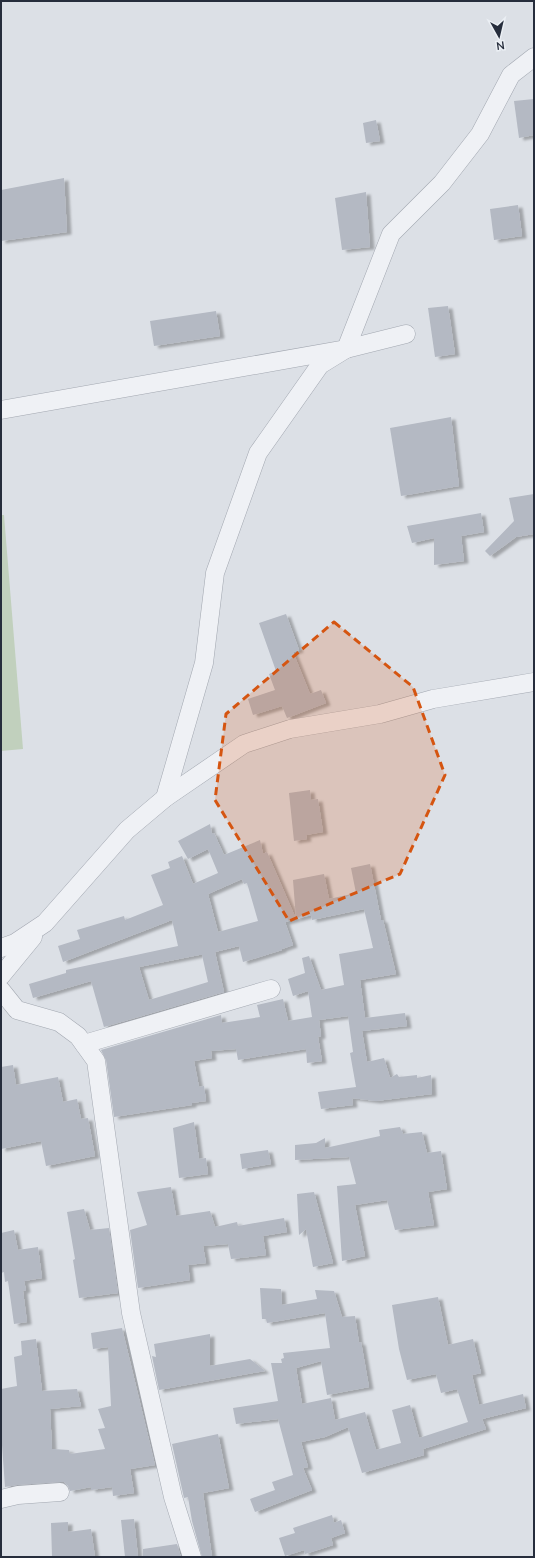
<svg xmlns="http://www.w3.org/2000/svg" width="535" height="1558" font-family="'Nunito Sans',sans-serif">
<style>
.green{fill:#c1d0bd}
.building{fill:#b4b9c3;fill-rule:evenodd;filter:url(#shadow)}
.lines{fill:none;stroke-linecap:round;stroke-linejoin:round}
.minor-casing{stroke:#a2a7b0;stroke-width:19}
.minor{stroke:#eff1f5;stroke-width:18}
.marked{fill:#d55511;fill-opacity:0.2;stroke:#d55511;stroke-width:3;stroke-dasharray:8 5;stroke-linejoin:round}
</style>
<defs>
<filter id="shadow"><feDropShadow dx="4.5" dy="2.5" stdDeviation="1" flood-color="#0004"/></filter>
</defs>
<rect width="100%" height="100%" fill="#dce0e6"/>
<polygon class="green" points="1,515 4,515 23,749 1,751"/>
<g class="building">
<polygon points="534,99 534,135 519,138 514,101"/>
<polygon points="376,120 380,141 366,143 363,123"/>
<polygon points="64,178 67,232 1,241 1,190"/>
<polygon points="366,192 370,247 342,250 335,198"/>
<polygon points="518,205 522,236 494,240 490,209"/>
<polygon points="448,306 455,354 435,357 428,308"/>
<polygon points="216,311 220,336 154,346 150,321"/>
<polygon points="451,417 459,486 401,496 390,428"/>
<polygon points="534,494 534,534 516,537 490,556 485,551 514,521 509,498"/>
<polygon points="481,513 484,532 461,536 464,561 434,565 434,538 412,543 407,526"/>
<polygon points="286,614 299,650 293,652 310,694 321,690 326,703 287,718 282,706 253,715 248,699 275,690 269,674 276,671 259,623"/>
<polygon points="310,790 311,800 318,799 323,832 306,835 307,839 294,841 289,793"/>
<path d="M 210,824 L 212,834 L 214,833 L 224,855 L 260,840 L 263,854 L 267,852 L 296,919 L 285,922 L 293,945 L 282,949 L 282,950 L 243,962 L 239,946 L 215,952 L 224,992 L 104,1027 L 91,981 L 33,998 L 29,984 L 66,973 L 66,970 L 178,946 L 172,920 L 63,962 L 58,946 L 80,939 L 77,930 L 124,916 L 125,920 L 163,905 L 151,875 L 170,868 L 168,862 L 182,856 L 193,884 L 218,873 L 208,849 L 188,859 L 178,841 ZM 242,879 L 244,884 L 247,883 L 258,921 L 218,932 L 208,894 ZM 199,955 L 202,955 L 208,982 L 149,1000 L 139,967 Z"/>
<polygon points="370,864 381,920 383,920 396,974 360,980 365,1018 405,1013 407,1026 362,1031 367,1062 384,1058 390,1078 397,1074 399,1077 417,1075 417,1078 431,1075 432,1094 376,1101 352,1098 353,1105 321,1109 318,1092 356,1087 350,1053 353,1052 348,1016 319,1020 321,1036 318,1037 322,1061 307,1063 306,1049 238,1060 236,1049 211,1051 212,1058 194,1061 199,1087 204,1086 206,1101 192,1103 192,1105 114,1117 106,1060 101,1050 221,1015 222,1023 260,1017 257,1005 283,999 288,1021 312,1017 308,991 293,996 288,979 305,973 302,958 309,956 321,990 344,985 339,954 373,948 364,909 312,920 311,915 296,919 293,880 324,874 329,899 356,893 351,868"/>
<polygon points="13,1065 16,1085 58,1077 63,1102 77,1099 81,1119 88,1118 95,1156 46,1166 41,1141 1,1149 1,1067"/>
<polygon points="194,1122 199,1159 206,1158 208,1174 179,1178 173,1128"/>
<polygon points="400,1127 403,1134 422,1132 427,1153 441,1151 447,1189 428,1192 434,1225 395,1230 387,1200 355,1205 365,1256 342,1261 337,1186 356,1184 349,1157 295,1160 295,1145 316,1143 325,1138 325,1148 380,1136 379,1130"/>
<polygon points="268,1150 271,1164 242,1169 240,1154"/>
<polygon points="171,1187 176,1216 210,1211 215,1227 237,1222 238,1226 284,1218 287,1232 263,1236 266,1255 231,1259 228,1244 203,1246 206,1263 188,1265 190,1280 138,1288 130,1230 147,1225 137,1192"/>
<polygon points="314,1192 333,1263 313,1267 306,1229 299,1235 297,1194"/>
<polygon points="84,1209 90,1230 109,1228 118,1293 79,1298 73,1260 75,1259 67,1212"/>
<polygon points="14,1230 18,1250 38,1247 42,1278 24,1281 26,1290 23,1291 27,1322 14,1324 8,1281 5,1282 4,1272 1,1273 1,1233"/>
<polygon points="260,1288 281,1289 282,1305 317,1299 315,1290 334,1291 342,1317 355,1316 359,1343 361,1342 369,1387 327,1395 321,1361 296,1368 302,1404 331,1398 335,1420 365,1412 376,1450 401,1443 392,1410 410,1405 419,1438 468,1422 457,1389 441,1393 436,1374 407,1380 399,1349 392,1305 438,1297 448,1345 473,1339 481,1373 472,1375 479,1405 523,1394 526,1408 482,1419 486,1429 423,1449 424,1455 362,1473 348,1427 325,1437 301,1442 308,1467 303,1468 312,1490 255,1512 250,1499 275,1490 272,1482 293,1475 278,1419 236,1424 233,1408 278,1401 271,1363 282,1363 281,1359 284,1358 283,1353 330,1348 325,1313 267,1323 266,1319 262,1319"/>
<polygon points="122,1328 155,1465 130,1469 134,1493 113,1496 112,1487 91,1490 91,1487 70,1491 68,1486 64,1482 60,1482 17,1485 5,1487 1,1431 1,1389 17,1386 14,1357 22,1355 21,1341 36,1339 42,1391 77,1389 81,1406 50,1409 52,1449 69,1450 70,1454 105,1449 98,1429 105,1428 98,1409 111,1406 108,1347 93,1349 91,1333"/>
<polygon points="210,1334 210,1366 250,1359 265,1371 159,1390 152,1356 156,1357 154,1344"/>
<polygon points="218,1434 229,1488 203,1493 212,1557 202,1557 192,1521 188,1497 184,1498 172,1444"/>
<polygon points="332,1515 334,1523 341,1520 345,1533 331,1538 333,1545 305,1554 304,1550 285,1556 279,1538 295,1533 293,1528"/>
<polygon points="134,1519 138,1557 125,1557 121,1520"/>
<polygon points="68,1522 68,1532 91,1529 95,1557 52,1557 51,1523"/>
<polygon points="177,1544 181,1557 143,1557 143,1549"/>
</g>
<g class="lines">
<g class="minor-casing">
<g id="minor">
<polyline points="1,410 346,349 406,334"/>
<polyline points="165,798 204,663 215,573 258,453 320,365 346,349 391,234 442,183 480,134 511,75 534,57"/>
<polyline points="1,948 15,943 45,923 127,830 165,798 244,744 290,729 380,714 433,699 534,682"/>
<polyline points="1,976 33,937"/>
<polyline points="1,990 17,1010 59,1022 78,1036 96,1061 131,1313 173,1497 192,1557"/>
<polyline points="84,1044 271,989"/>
<polyline points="1,1499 18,1495 60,1492"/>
</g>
</g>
<use href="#minor" class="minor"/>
</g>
<path class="marked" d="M 334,622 L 413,687 L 445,775 L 400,874 L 289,921 L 215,800 L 226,714 Z"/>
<rect width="535" height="1558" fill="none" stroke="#262d3c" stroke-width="4"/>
<g transform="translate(499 36) rotate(172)" stroke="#ebeff4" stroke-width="3" paint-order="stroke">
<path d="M0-3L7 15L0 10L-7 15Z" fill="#262d3c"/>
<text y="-6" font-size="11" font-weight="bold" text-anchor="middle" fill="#262d3c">N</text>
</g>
</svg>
